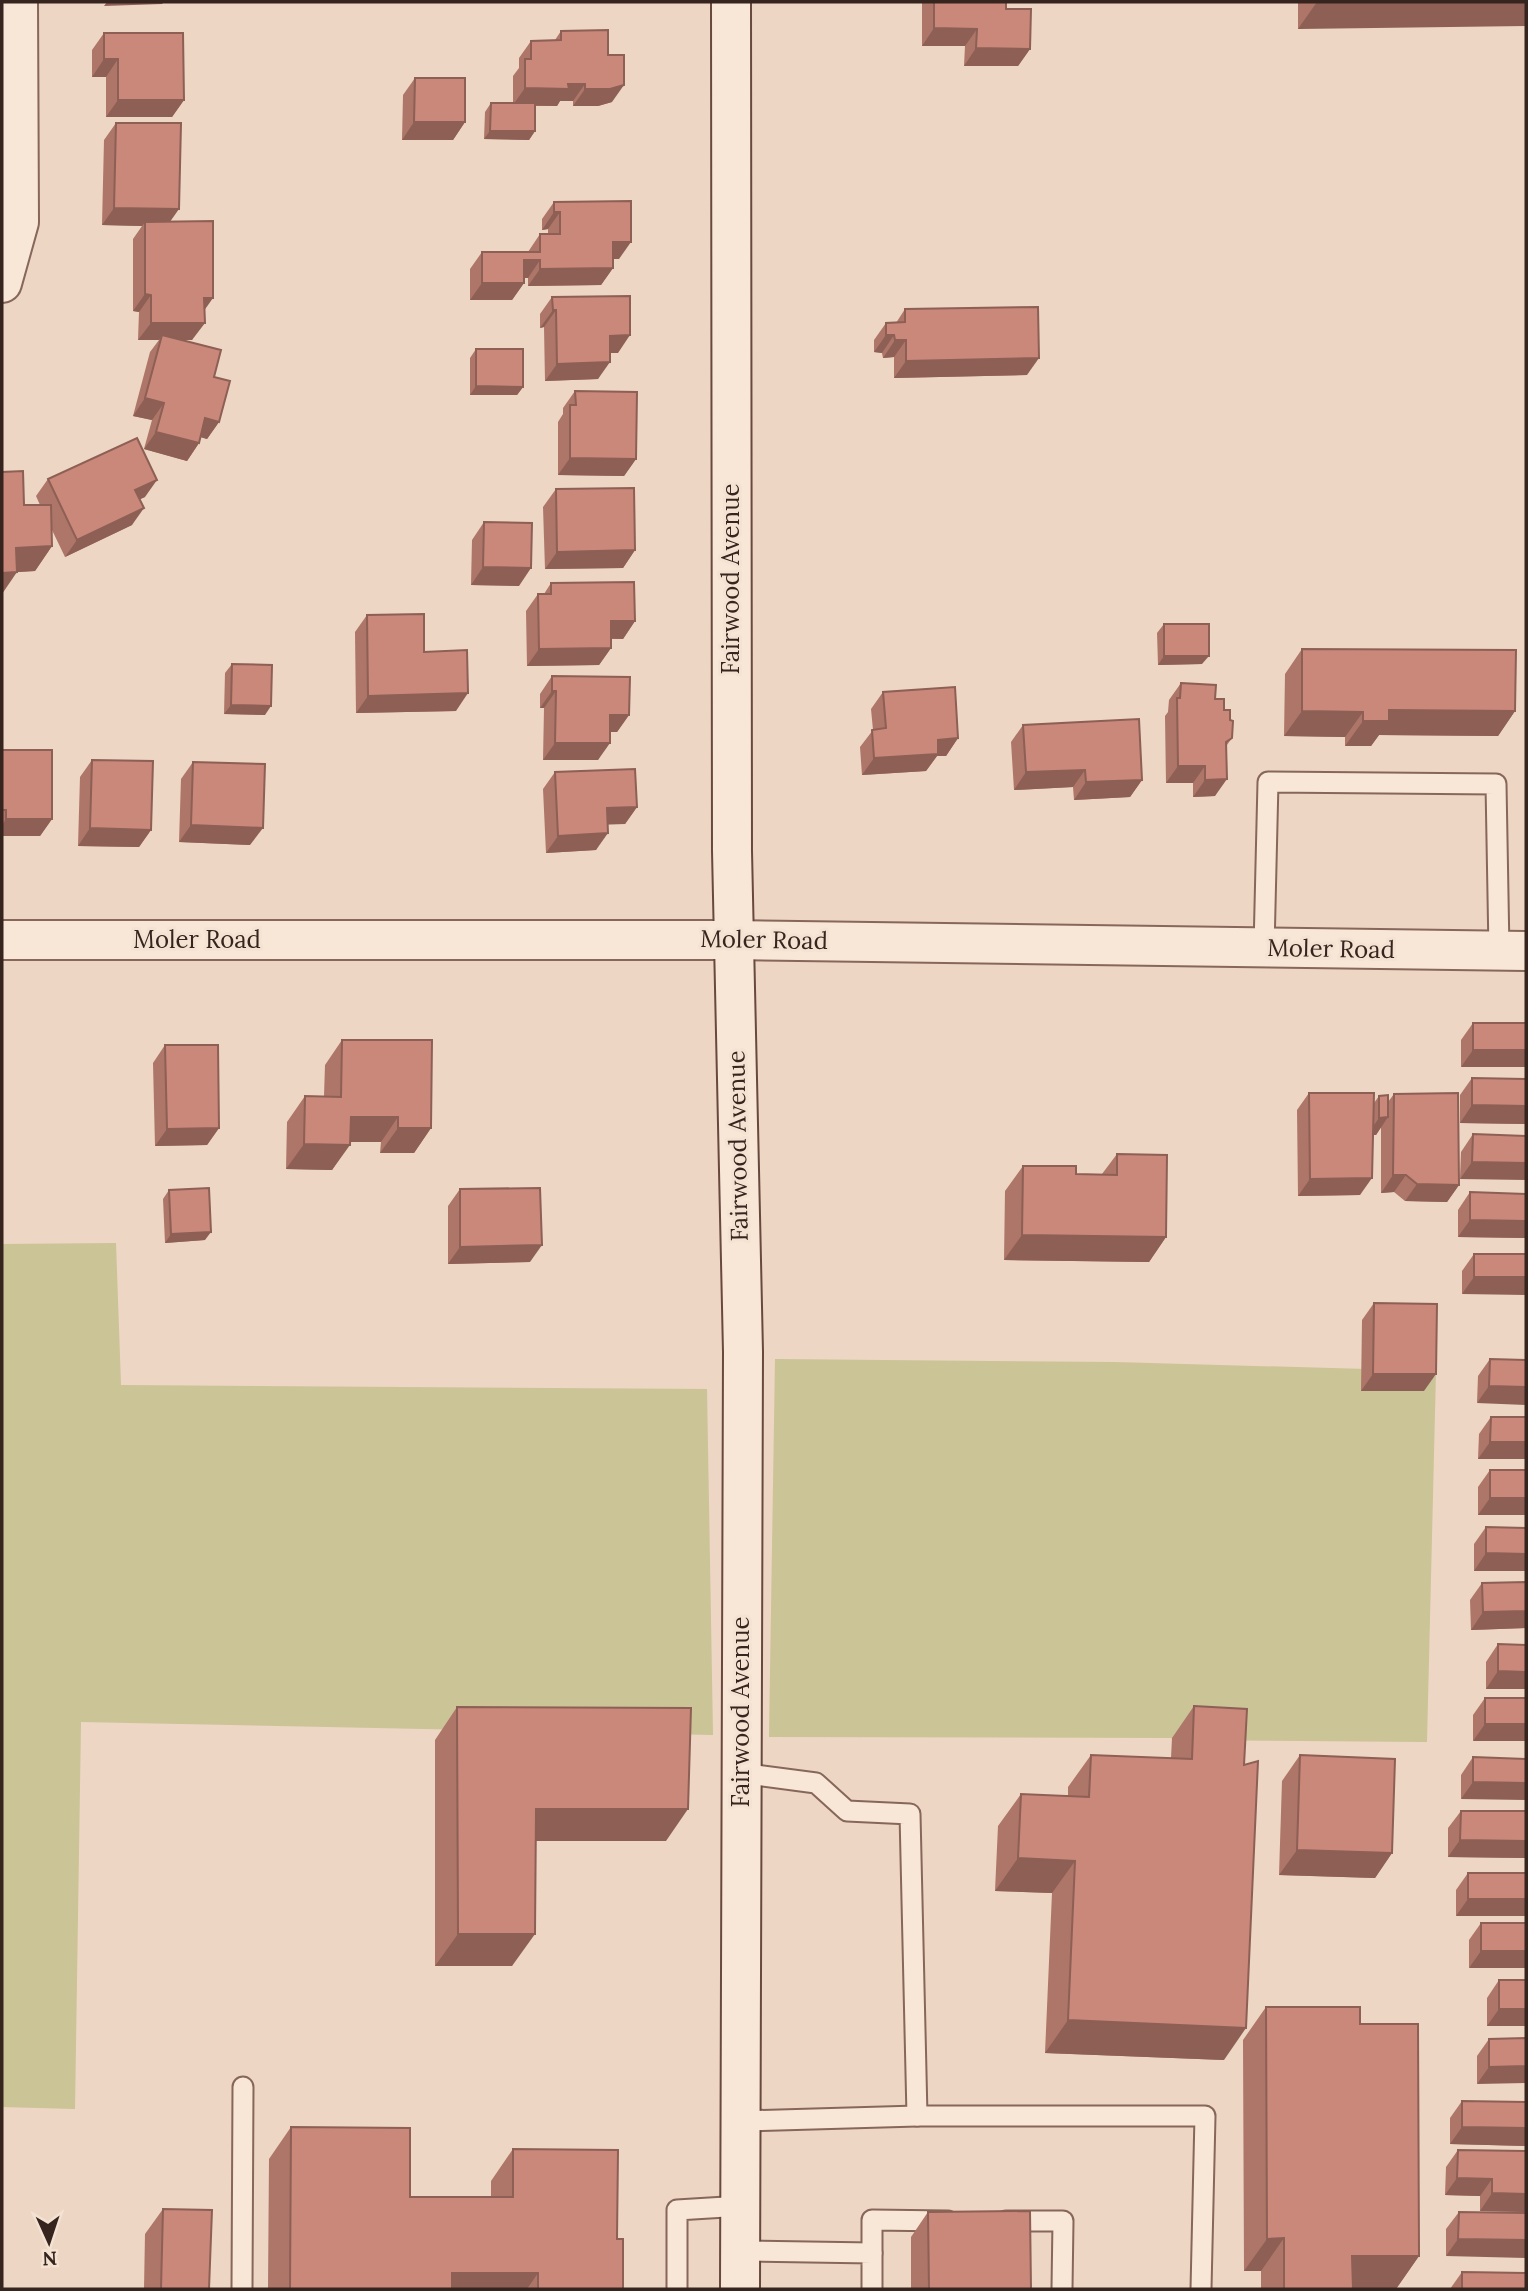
<svg xmlns="http://www.w3.org/2000/svg" width="1528" height="2291" font-family="Lora,serif">
<style>
.green{fill:#cac497}
.lines{fill:none;stroke-linecap:round;stroke-linejoin:round}
.lane-casing{stroke:#86675a;stroke-width:23}
.street-casing{stroke:#86675a;stroke-width:42}
.secondary-casing{stroke:#68493d;stroke-width:42}
.lane{stroke:#f8e6d6;stroke-width:19}
.street{stroke:#f8e6d6;stroke-width:38}
.secondary{stroke:#f8e6d6;stroke-width:38}
.wall{fill:#ae7569}
.shaded-wall{fill:#8d5f55}
.building{fill:#ca887a;stroke:#8d5f55;stroke-width:2}
.labels{text-anchor:middle;stroke-width:6;stroke-linejoin:round;paint-order:stroke}
.street-label{font-size:24px;fill:#36241e;stroke:#f4e2d2}
</style>
<rect width="100%" height="100%" fill="#edd6c3"/>
<g class="green">
<polygon points="116,1243 121,1385 707,1389 713,1735 81,1722 75,2109 2,2107 2,1244"/>
<polygon points="775,1359 1114,1362 1436,1371 1427,1742 1174,1740 1171,1738 769,1737"/>
</g>
<g class="lines">
<g class="lane-casing">
<g id="lane">
<polyline points="1264,948 1268,782 1496,784 1499,951"/>
<polyline points="741,1773 816,1783 847,1811 910,1814 917,2116"/>
<polyline points="742,2121 917,2116 1205,2116 1201,2289"/>
<polyline points="1006,2221 1063,2221 1062,2289"/>
<polyline points="741,2251 872,2253 872,2289"/>
<polyline points="872,2253 872,2220 948,2221"/>
<polyline points="242,2289 243,2087"/>
<polyline points="677,2289 677,2210 742,2206"/>
</g>
</g>
<g class="street-casing">
<g id="street">
<polyline points="2,283 19,222 18,2"/>
<polyline points="2,940 733,940 1526,951"/>
</g>
</g>
<g class="secondary-casing">
<polyline id="secondary" points="731,2 732,851 743,1352 740,2289"/>
</g>
<use href="#lane" class="lane"/>
<use href="#street" class="street"/>
<use href="#secondary" class="secondary"/>
</g>
<g class="wall">
<polygon points="922,2 1006,2 1006,9 1030,49 1018,66 964,66 965,46 922,46"/>
<polygon points="1298,2 1526,2 1298,29"/>
<polygon points="561,31 608,55 612,102 598,106 573,106 573,101 560,101 557,106 535,106 535,131 529,140 484,139 485,112 491,103 513,103 513,76 519,68 519,58 531,41 555,40"/>
<polygon points="104,33 184,100 172,117 106,117 106,77 92,77 92,50"/>
<polygon points="415,78 465,122 453,140 402,140 403,95"/>
<polygon points="116,123 171,222 204,311 192,340 183,340 214,377 219,422 207,439 201,437 199,443 187,461 144,449 152,420 133,416 150,352 159,340 138,340 139,312 133,311 133,239 142,226 102,225 104,140"/>
<polygon points="554,202 619,259 613,259 613,268 601,285 528,286 528,278 524,278 524,283 512,300 470,300 470,269 482,252 528,252 540,234 548,234 548,229 542,230 542,219"/>
<polygon points="552,297 618,353 610,353 598,379 545,381 544,327 540,328 540,314"/>
<polygon points="905,309 1027,375 894,378 894,357 883,358 882,353 874,352 874,340 886,323 896,323"/>
<polygon points="476,349 523,387 517,395 470,395 470,358"/>
<polygon points="575,391 636,459 624,476 558,475 558,422 563,414 563,408"/>
<polygon points="48,479 145,497 140,499 132,525 65,557 52,530 52,546 35,571 17,572 24,505 40,505 36,496"/>
<polygon points="556,489 635,550 623,568 545,569 543,507"/>
<polygon points="484,522 519,586 471,585 472,540"/>
<polygon points="551,583 635,621 623,639 611,639 611,648 599,665 527,666 526,611 538,594 544,594"/>
<polygon points="367,615 424,652 456,711 356,713 355,632"/>
<polygon points="1164,624 1202,664 1158,665 1157,633"/>
<polygon points="1302,649 1515,711 1498,736 1379,735 1371,746 1345,746 1345,737 1284,736 1285,674"/>
<polygon points="232,664 265,715 224,714 225,673"/>
<polygon points="552,676 629,715 617,732 610,732 598,760 543,760 544,708 540,708 540,694"/>
<polygon points="1181,683 1215,699 1224,710 1230,720 1232,738 1227,745 1215,796 1193,797 1193,783 1166,783 1165,716 1168,712 1169,700"/>
<polygon points="883,692 958,738 946,756 937,756 926,771 862,775 860,747 873,730 871,709"/>
<polygon points="1023,725 1142,780 1130,797 1074,800 1073,787 1014,790 1011,742"/>
<polygon points="2,750 52,819 40,836 2,836"/>
<polygon points="92,760 151,830 139,847 78,846 80,777"/>
<polygon points="193,762 250,845 179,842 181,779"/>
<polygon points="555,772 637,807 625,824 607,824 596,850 546,853 543,789"/>
<polygon points="1473,1023 1526,1023 1461,1067 1461,1040"/>
<polygon points="342,1040 431,1128 414,1153 380,1153 381,1142 350,1142 332,1170 286,1169 287,1122 305,1096 324,1096 325,1065"/>
<polygon points="165,1045 219,1128 207,1145 155,1146 153,1063"/>
<polygon points="1472,1078 1526,1079 1526,1124 1460,1123 1460,1095"/>
<polygon points="1309,1093 1374,1103 1379,1096 1388,1102 1394,1094 1459,1185 1447,1202 1405,1201 1394,1192 1381,1193 1381,1127 1376,1135 1373,1135 1360,1195 1298,1196 1297,1110"/>
<polygon points="1473,1134 1526,1136 1460,1179 1461,1152"/>
<polygon points="1117,1154 1166,1237 1149,1262 1004,1260 1005,1191 1023,1166 1076,1174 1102,1174"/>
<polygon points="460,1189 530,1262 448,1264 448,1206"/>
<polygon points="169,1190 205,1240 165,1243 163,1199"/>
<polygon points="1470,1192 1526,1194 1526,1238 1458,1237 1458,1210"/>
<polygon points="1474,1254 1526,1254 1462,1294 1462,1271"/>
<polygon points="1374,1303 1424,1391 1361,1391 1362,1320"/>
<polygon points="1490,1359 1526,1360 1477,1403 1478,1376"/>
<polygon points="1491,1417 1526,1417 1526,1459 1478,1459 1479,1434"/>
<polygon points="1490,1470 1526,1470 1526,1515 1478,1515 1478,1487"/>
<polygon points="1486,1527 1526,1528 1526,1571 1474,1571 1474,1544"/>
<polygon points="1526,1582 1526,1628 1471,1630 1470,1600 1482,1583"/>
<polygon points="1498,1644 1526,1645 1526,1689 1486,1689 1486,1662"/>
<polygon points="1485,1698 1526,1698 1473,1741 1473,1715"/>
<polygon points="1194,1706 1224,2060 1045,2053 1052,1893 995,1891 998,1826 1021,1794 1068,1796 1068,1787 1091,1755 1171,1758 1172,1738"/>
<polygon points="457,1707 666,1841 535,1841 512,1966 435,1966 435,1740"/>
<polygon points="1300,1755 1392,1853 1375,1878 1279,1875 1282,1781"/>
<polygon points="1473,1757 1526,1759 1461,1799 1461,1775"/>
<polygon points="1461,1811 1526,1811 1526,1858 1448,1857 1448,1828"/>
<polygon points="1468,1873 1526,1873 1456,1916 1456,1890"/>
<polygon points="1481,1923 1526,1923 1469,1968 1469,1940"/>
<polygon points="1499,1980 1526,1980 1526,2026 1487,2026 1487,1998"/>
<polygon points="1266,2007 1360,2024 1419,2256 1396,2289 1261,2289 1261,2271 1244,2271 1243,2040"/>
<polygon points="1526,2038 1477,2084 1477,2056 1489,2039"/>
<polygon points="1462,2101 1526,2102 1526,2146 1450,2144 1450,2118"/>
<polygon points="291,2127 410,2197 491,2197 491,2181 513,2149 617,2239 623,2289 268,2289 269,2159"/>
<polygon points="1458,2150 1526,2151 1526,2212 1480,2211 1480,2196 1445,2195 1446,2167"/>
<polygon points="163,2209 209,2289 144,2289 145,2234"/>
<polygon points="928,2212 1031,2289 911,2289 911,2237"/>
<polygon points="1459,2212 1526,2213 1446,2256 1446,2229"/>
<polygon points="1462,2272 1526,2289 1450,2289"/>
</g>
<g class="shaded-wall">
<polygon points="107,2 164,2 162,4 104,6"/>
<polygon points="1317,2 1526,2 1526,26 1298,29"/>
<polygon points="934,28 977,29 965,46 922,46"/>
<polygon points="976,48 1030,49 1018,66 964,66"/>
<polygon points="104,59 118,59 106,77 92,77"/>
<polygon points="568,84 585,84 573,101 560,101 557,106 513,105 525,88"/>
<polygon points="624,85 612,102 598,106 573,106 585,89"/>
<polygon points="118,100 184,100 172,117 106,117"/>
<polygon points="414,122 465,122 453,140 402,140"/>
<polygon points="490,131 535,131 529,140 484,139"/>
<polygon points="114,208 179,209 167,226 145,222 142,226 102,225"/>
<polygon points="554,212 560,212 548,229 542,230"/>
<polygon points="613,242 631,242 619,259 601,259"/>
<polygon points="524,260 540,260 528,278 512,278"/>
<polygon points="613,268 601,285 528,286 540,269"/>
<polygon points="482,283 524,283 512,300 470,300"/>
<polygon points="145,294 151,295 139,312 133,311"/>
<polygon points="204,298 213,298 201,315"/>
<polygon points="553,310 556,310 544,327 540,328"/>
<polygon points="151,323 205,323 192,340 161,340 162,335 159,340 138,340"/>
<polygon points="630,335 618,353 598,353 610,336"/>
<polygon points="886,335 894,335 882,353 874,352"/>
<polygon points="895,340 906,340 894,357 883,358"/>
<polygon points="1039,358 1027,375 894,378 906,361"/>
<polygon points="610,362 598,379 545,381 557,364"/>
<polygon points="476,386 523,387 517,395 470,395"/>
<polygon points="145,398 164,403 152,420 133,416"/>
<polygon points="205,418 219,422 207,439 193,435"/>
<polygon points="156,432 199,443 187,461 144,449"/>
<polygon points="570,458 636,459 624,476 558,475"/>
<polygon points="157,480 145,497 123,507 135,490"/>
<polygon points="144,508 132,525 65,557 77,540"/>
<polygon points="52,546 35,571 2,573 16,548"/>
<polygon points="635,550 623,568 545,569 557,552"/>
<polygon points="483,567 531,568 519,586 471,585"/>
<polygon points="17,572 2,594 2,573"/>
<polygon points="611,621 635,621 623,639 598,638"/>
<polygon points="611,648 599,665 527,666 539,649"/>
<polygon points="1164,656 1209,656 1202,664 1158,665"/>
<polygon points="552,691 556,691 544,708 540,708"/>
<polygon points="468,693 456,711 356,713 368,696"/>
<polygon points="231,705 271,706 265,715 224,714"/>
<polygon points="1389,710 1515,711 1498,736 1379,735 1371,746 1345,746 1363,721"/>
<polygon points="1302,711 1363,712 1345,737 1284,736"/>
<polygon points="610,715 629,715 617,732 598,732"/>
<polygon points="958,738 946,756 937,756 926,771 862,775 874,758 938,740"/>
<polygon points="555,743 610,743 598,760 543,760"/>
<polygon points="1178,766 1205,766 1193,783 1166,783"/>
<polygon points="1085,770 1073,787 1014,790 1026,772"/>
<polygon points="1227,779 1215,796 1193,797 1205,780"/>
<polygon points="1142,780 1130,797 1074,800 1086,782"/>
<polygon points="637,807 625,824 595,825 607,808"/>
<polygon points="6,819 52,819 40,836 2,836 2,825"/>
<polygon points="191,825 263,828 250,845 179,842"/>
<polygon points="90,828 151,830 139,847 78,846"/>
<polygon points="608,833 596,850 546,853 558,836"/>
<polygon points="1473,1050 1526,1050 1526,1067 1461,1067"/>
<polygon points="1472,1105 1526,1106 1526,1124 1460,1123"/>
<polygon points="351,1117 398,1117 381,1142 333,1142"/>
<polygon points="1388,1117 1376,1135 1367,1135 1379,1118"/>
<polygon points="219,1128 207,1145 155,1146 167,1129"/>
<polygon points="398,1128 431,1128 414,1153 380,1153"/>
<polygon points="304,1144 350,1145 332,1170 286,1169"/>
<polygon points="1472,1162 1526,1163 1526,1180 1460,1179"/>
<polygon points="1393,1175 1406,1175 1394,1192 1381,1193"/>
<polygon points="1372,1178 1360,1195 1298,1196 1310,1179"/>
<polygon points="1417,1184 1459,1185 1447,1202 1405,1201"/>
<polygon points="1470,1220 1526,1221 1526,1238 1458,1237"/>
<polygon points="211,1232 205,1240 165,1243 171,1234"/>
<polygon points="1022,1235 1166,1237 1149,1262 1004,1260"/>
<polygon points="542,1245 530,1262 448,1264 460,1247"/>
<polygon points="1474,1277 1526,1277 1526,1295 1462,1294"/>
<polygon points="1373,1374 1436,1374 1424,1391 1361,1391"/>
<polygon points="1489,1386 1526,1387 1526,1405 1477,1403"/>
<polygon points="1490,1442 1526,1442 1526,1459 1478,1459"/>
<polygon points="1490,1498 1526,1498 1526,1515 1478,1515"/>
<polygon points="1486,1553 1526,1554 1526,1571 1474,1571"/>
<polygon points="1526,1611 1526,1628 1471,1630 1483,1612"/>
<polygon points="1498,1671 1526,1672 1526,1689 1486,1689"/>
<polygon points="1485,1724 1526,1724 1526,1741 1473,1741"/>
<polygon points="1473,1782 1526,1783 1526,1800 1461,1799"/>
<polygon points="536,1809 688,1809 666,1841 513,1841"/>
<polygon points="1460,1840 1526,1841 1526,1858 1448,1857"/>
<polygon points="1297,1850 1392,1853 1375,1878 1279,1875"/>
<polygon points="1018,1858 1075,1861 1052,1893 995,1891"/>
<polygon points="1468,1899 1526,1899 1526,1916 1456,1916"/>
<polygon points="458,1934 535,1934 512,1966 435,1966"/>
<polygon points="1481,1951 1526,1951 1526,1968 1469,1968"/>
<polygon points="1499,2009 1526,2009 1526,2026 1487,2026"/>
<polygon points="1068,2020 1246,2028 1224,2060 1045,2053"/>
<polygon points="1526,2066 1526,2083 1477,2084 1489,2067"/>
<polygon points="1462,2127 1526,2128 1526,2146 1450,2144"/>
<polygon points="1457,2178 1492,2179 1480,2196 1445,2195"/>
<polygon points="1492,2193 1526,2194 1526,2212 1480,2211"/>
<polygon points="1284,2238 1261,2271 1244,2271 1267,2239"/>
<polygon points="1458,2239 1526,2240 1526,2258 1446,2256"/>
<polygon points="1352,2256 1419,2256 1396,2289 1330,2289"/>
<polygon points="452,2273 538,2273 527,2289 440,2289"/>
</g>
<g class="building">
<polygon points="934,2 1006,2 1006,9 1031,9 1030,49 976,48 977,29 934,28"/>
<polygon points="608,30 608,55 624,55 624,85 610,89 585,89 585,84 568,84 569,89 525,88 525,59 531,59 531,41 561,40 561,31"/>
<polygon points="104,33 183,33 184,100 118,100 118,59 104,59"/>
<polygon points="415,78 465,78 465,122 414,122"/>
<polygon points="491,103 535,103 535,131 490,131"/>
<polygon points="116,123 181,123 179,209 114,208"/>
<polygon points="631,201 631,242 613,242 613,268 540,269 540,260 524,260 524,283 482,283 482,252 540,252 540,234 560,234 560,212 554,212 554,202"/>
<polygon points="213,221 213,298 204,298 205,323 151,323 151,295 145,294 145,222"/>
<polygon points="630,296 630,335 610,336 610,362 557,364 556,310 553,310 552,297"/>
<polygon points="1038,307 1039,358 906,361 906,340 895,340 894,335 886,335 886,323 905,322 905,309"/>
<polygon points="162,335 221,350 214,377 230,381 219,422 205,418 199,443 156,432 164,403 145,398"/>
<polygon points="476,349 523,349 523,387 476,386"/>
<polygon points="575,391 637,392 636,459 570,458 570,405 576,405"/>
<polygon points="137,438 157,480 135,490 144,508 77,540 48,479"/>
<polygon points="23,471 24,505 51,505 52,546 16,548 17,572 2,573 2,472"/>
<polygon points="634,488 635,550 557,552 556,489"/>
<polygon points="484,522 532,523 531,568 483,567"/>
<polygon points="634,582 635,621 611,621 611,648 539,649 538,594 551,594 551,583"/>
<polygon points="424,614 424,652 467,650 468,693 368,696 367,615"/>
<rect x="1164" y="624" width="45" height="32"/>
<polygon points="1302,649 1516,650 1515,711 1389,710 1389,721 1363,721 1363,712 1302,711"/>
<polygon points="232,664 272,665 271,706 231,705"/>
<polygon points="552,676 630,677 629,715 610,715 610,743 555,743 556,691 552,691"/>
<polygon points="1181,683 1216,685 1215,699 1224,699 1224,710 1230,710 1230,720 1233,721 1232,738 1226,742 1227,779 1205,780 1205,766 1178,766 1177,698 1180,698"/>
<polygon points="955,687 958,738 938,740 938,754 874,758 872,730 886,728 883,692"/>
<polygon points="1139,719 1142,780 1086,782 1085,770 1026,772 1023,725"/>
<polygon points="2,750 52,750 52,819 6,819 6,810 2,810"/>
<polygon points="92,760 153,761 151,830 90,828"/>
<polygon points="193,762 265,764 263,828 191,825"/>
<polygon points="635,769 637,807 607,808 608,833 558,836 555,772"/>
<rect x="1473" y="1023" width="53" height="27"/>
<polygon points="342,1040 432,1040 431,1128 398,1128 398,1117 351,1117 350,1145 304,1144 305,1096 341,1097"/>
<polygon points="165,1045 218,1045 219,1128 167,1129"/>
<polygon points="1472,1078 1526,1079 1526,1106 1472,1105"/>
<polygon points="1309,1093 1374,1093 1372,1178 1310,1179"/>
<polygon points="1458,1093 1459,1185 1417,1184 1406,1175 1393,1175 1394,1094"/>
<polygon points="1388,1095 1388,1117 1379,1118 1379,1096"/>
<polygon points="1473,1134 1526,1136 1526,1163 1472,1162"/>
<polygon points="1117,1154 1167,1155 1166,1237 1022,1235 1023,1166 1076,1166 1076,1174 1117,1175"/>
<polygon points="209,1188 211,1232 171,1234 169,1190"/>
<polygon points="540,1188 542,1245 460,1247 460,1189"/>
<polygon points="1470,1192 1526,1194 1526,1221 1470,1220"/>
<rect x="1474" y="1254" width="52" height="23"/>
<polygon points="1374,1303 1437,1304 1436,1374 1373,1374"/>
<polygon points="1490,1359 1526,1360 1526,1387 1489,1386"/>
<polygon points="1491,1417 1526,1417 1526,1442 1490,1442"/>
<rect x="1490" y="1470" width="36" height="28"/>
<polygon points="1486,1527 1526,1528 1526,1554 1486,1553"/>
<polygon points="1526,1582 1526,1611 1483,1612 1482,1583"/>
<polygon points="1498,1644 1526,1645 1526,1672 1498,1671"/>
<rect x="1485" y="1698" width="41" height="26"/>
<polygon points="1194,1706 1247,1709 1244,1765 1258,1761 1246,2028 1068,2020 1075,1861 1018,1858 1021,1794 1089,1797 1091,1755 1192,1759"/>
<polygon points="457,1707 691,1708 688,1809 536,1809 535,1934 458,1934"/>
<polygon points="1300,1755 1395,1759 1392,1853 1297,1850"/>
<polygon points="1473,1757 1526,1759 1526,1783 1473,1782"/>
<polygon points="1461,1811 1526,1811 1526,1841 1460,1840"/>
<rect x="1468" y="1873" width="58" height="26"/>
<rect x="1481" y="1923" width="45" height="28"/>
<rect x="1499" y="1980" width="27" height="29"/>
<polygon points="1266,2007 1360,2007 1360,2024 1418,2024 1419,2256 1352,2256 1353,2289 1284,2289 1284,2238 1267,2239"/>
<polygon points="1526,2038 1526,2066 1489,2067 1489,2039"/>
<polygon points="1462,2101 1526,2102 1526,2128 1462,2127"/>
<polygon points="291,2127 410,2128 410,2197 513,2197 513,2149 618,2150 617,2239 623,2239 623,2289 538,2289 538,2273 452,2273 452,2289 290,2289"/>
<polygon points="1458,2150 1526,2151 1526,2194 1492,2193 1492,2179 1457,2178"/>
<polygon points="163,2209 212,2210 209,2289 161,2289"/>
<polygon points="1030,2211 1031,2289 929,2289 928,2212"/>
<polygon points="1459,2212 1526,2213 1526,2240 1458,2239"/>
<polygon points="1462,2272 1526,2273 1526,2289 1462,2289"/>
</g>
<g class="labels">
<g class="street-label">
<text transform="translate(731 579) rotate(-90)" y="8">Fairwood Avenue</text>
<text x="197" y="948">Moler Road</text>
<text transform="translate(764 940) rotate(1)" y="8">Moler Road</text>
<text transform="translate(1331 949) rotate(1)" y="8">Moler Road</text>
<text transform="translate(738 1146) rotate(-91)" y="8">Fairwood Avenue</text>
<text transform="translate(741 1712) rotate(-90)" y="8">Fairwood Avenue</text>
</g>
</g>
<rect width="1528" height="2291" fill="none" stroke="#36241e" stroke-width="7"/>
<g transform="translate(49 2242) rotate(177)" stroke="#f4e2d2" stroke-width="5" paint-order="stroke">
<path d="M0-5L12 26L0 18L-12 26Z" fill="#36241e"/>
<text y="-10" font-size="19" font-weight="bold" text-anchor="middle" fill="#36241e">N</text>
</g>
</svg>
